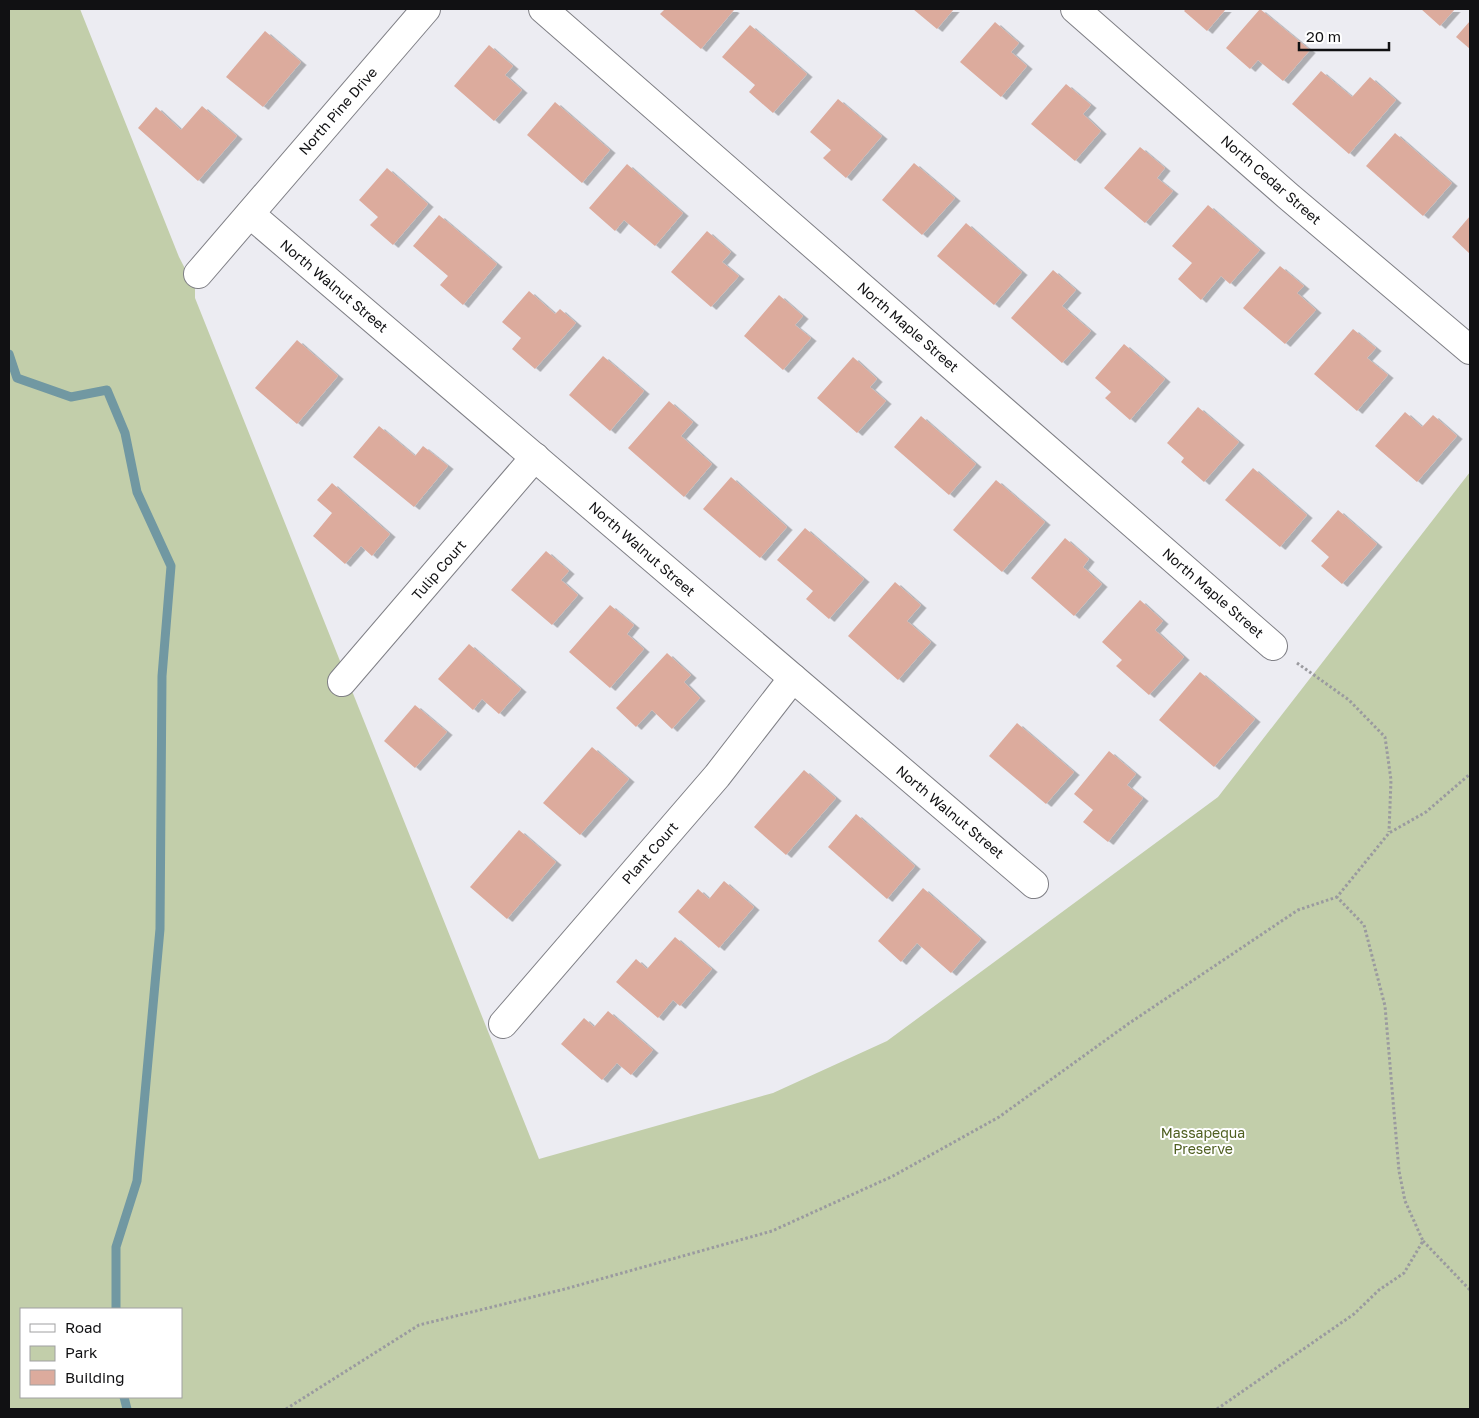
<svg xmlns="http://www.w3.org/2000/svg" width="1479" height="1418" font-family="'Golos Text',sans-serif">
<style>
.green{fill:#c2ceaa;fill-rule:evenodd}
.lines{fill:none;stroke-linecap:round;stroke-linejoin:round}
.stream{stroke:#7198a2;stroke-width:9}
.building{fill:#dcab9d;filter:url(#shadow)}
.minor-casing{stroke:#7f7f85;stroke-width:30}
.path{stroke:#9a9a9f;stroke-width:3;stroke-dasharray:2.5 2.5;stroke-linecap:butt}
.minor{stroke:#fff;stroke-width:28}
.labels{text-anchor:middle;stroke-width:4;stroke-linejoin:round;paint-order:stroke}
.street-label{font-size:14px;fill:#111113;stroke:#fff}
.park-label{font-size:14px;fill:#4f5f20;stroke:#fff}
</style>
<defs>
<filter id="shadow"><feDropShadow dx="5.5" dy="3" stdDeviation="0" flood-color="#0004"/></filter>
</defs>
<rect width="100%" height="100%" fill="#ececf2"/>
<path class="green" d="M 9,9 L 80,9 L 179,257 L 195,288 L 195,298 L 539,1159 L 773,1093 L 887,1041 L 1218,797 L 1470,472 L 1470,1409 L 9,1409 ZM 21,1309 L 181,1309 L 181,1397 L 21,1397 Z"/>
<g class="lines">
<g class="stream">
<polyline points="9,354 17,378 71,397 107,390 125,433 137,492 171,566 162,676 160,929 137,1181 116,1247 116,1309"/>
<polyline points="124,1397 127,1409"/>
</g>
</g>
<g class="building">
<polygon points="665,9 732,9 734,10 701,49 660,14"/>
<polygon points="913,9 954,9 937,29"/>
<polygon points="1186,9 1226,9 1207,31 1184,11"/>
<polygon points="1260,9 1310,50 1283,81 1258,60 1250,69 1226,48"/>
<polygon points="1421,9 1455,9 1440,26"/>
<polygon points="1470,21 1470,49 1456,37"/>
<polygon points="995,22 1019,43 1011,52 1027,66 1001,97 960,62"/>
<polygon points="750,25 807,74 773,113 749,92 755,85 722,57"/>
<polygon points="265,31 301,62 263,107 226,77"/>
<polygon points="489,45 513,66 505,75 522,90 494,121 454,86"/>
<polygon points="1321,71 1352,97 1370,77 1396,100 1349,154 1292,104"/>
<polygon points="1066,84 1091,105 1083,114 1101,131 1075,161 1031,124"/>
<polygon points="838,99 882,136 846,178 823,158 831,150 810,132"/>
<polygon points="555,102 610,150 582,183 527,135"/>
<polygon points="202,106 237,136 198,181 138,128 156,107 181,130"/>
<polygon points="1395,133 1452,183 1423,216 1366,166"/>
<polygon points="1140,147 1165,168 1157,178 1173,191 1145,223 1104,188"/>
<polygon points="914,163 955,198 922,235 882,200"/>
<polygon points="627,164 683,213 655,246 624,220 615,231 589,208"/>
<polygon points="387,168 428,204 393,245 370,225 378,217 359,200"/>
<polygon points="1208,205 1260,250 1230,284 1221,276 1201,300 1178,279 1192,263 1172,246"/>
<polygon points="439,215 497,264 463,305 440,285 448,276 413,246"/>
<polygon points="1470,216 1470,254 1452,237"/>
<polygon points="966,223 1022,272 994,305 937,256"/>
<polygon points="707,231 731,252 722,262 739,276 711,307 671,272"/>
<polygon points="1280,266 1304,286 1297,293 1316,310 1285,344 1243,308"/>
<polygon points="1053,270 1076,290 1062,306 1091,331 1062,363 1011,318"/>
<polygon points="529,291 555,314 560,309 576,323 535,369 512,349 521,338 502,322"/>
<polygon points="779,295 803,316 795,325 811,338 783,370 744,336"/>
<polygon points="1353,329 1376,348 1367,358 1388,375 1357,411 1314,374"/>
<polygon points="297,340 338,376 297,424 255,388"/>
<polygon points="1124,344 1165,379 1130,420 1105,398 1111,392 1095,378"/>
<polygon points="603,356 644,391 610,431 569,395"/>
<polygon points="853,357 877,379 870,387 886,401 857,433 817,398"/>
<polygon points="669,401 693,422 681,436 712,464 684,497 628,448"/>
<polygon points="1198,407 1239,442 1204,482 1181,462 1184,458 1167,443"/>
<polygon points="1405,412 1422,427 1433,415 1457,436 1417,482 1375,446"/>
<polygon points="921,416 976,464 949,495 894,447"/>
<polygon points="379,426 415,456 423,446 448,466 414,507 353,457"/>
<polygon points="1253,468 1307,515 1280,547 1225,500"/>
<polygon points="731,477 787,527 760,558 703,509"/>
<polygon points="996,480 1045,522 1002,572 953,530"/>
<polygon points="332,483 390,534 372,556 361,546 345,564 313,536 332,513 317,500"/>
<polygon points="1338,510 1377,544 1342,584 1321,566 1329,557 1311,541"/>
<polygon points="805,528 864,579 829,619 806,599 813,591 777,560"/>
<polygon points="1065,538 1089,559 1083,567 1102,584 1074,616 1031,578"/>
<polygon points="546,551 569,571 561,580 578,595 552,625 511,590"/>
<polygon points="895,582 921,605 907,621 931,642 898,680 848,636"/>
<polygon points="1140,600 1163,621 1155,630 1184,657 1149,695 1116,666 1122,660 1102,642"/>
<polygon points="610,605 634,625 627,634 644,649 610,688 569,652"/>
<polygon points="469,644 521,689 499,714 482,699 473,710 438,679"/>
<polygon points="667,653 691,675 684,682 700,698 672,729 652,710 636,727 616,708"/>
<polygon points="1200,672 1255,719 1214,767 1159,720"/>
<polygon points="415,705 447,732 415,768 384,741"/>
<polygon points="1017,723 1074,772 1046,804 989,756"/>
<polygon points="592,747 629,779 580,835 543,803"/>
<polygon points="1109,751 1136,774 1127,785 1143,798 1108,842 1083,822 1093,810 1074,794"/>
<polygon points="804,770 836,798 786,855 754,827"/>
<polygon points="856,814 915,866 887,899 828,847"/>
<polygon points="519,830 556,862 507,919 470,887"/>
<polygon points="724,881 754,907 719,948 678,912 698,889 709,899"/>
<polygon points="923,888 981,939 951,973 917,943 901,962 878,941"/>
<polygon points="675,937 712,969 680,1006 673,1000 658,1018 616,982 636,959 647,969"/>
<polygon points="608,1011 653,1050 631,1075 617,1063 602,1080 561,1044 584,1018 594,1027"/>
</g>
<g class="lines">
<g class="minor-casing">
<g id="minor">
<polyline points="543,9 1273,646"/>
<polyline points="1075,9 1288,196 1470,350"/>
<polyline points="250,214 1034,884"/>
<polyline points="198,274 426,9"/>
<polyline points="342,682 535,457"/>
<polyline points="503,1024 717,776 793,678"/>
</g>
</g>
<g class="path">
<polyline points="1297,663 1349,700 1385,737 1391,780 1389,832"/>
<polyline points="1423,1241 1470,1290"/>
<polyline points="286,1409 419,1325 565,1289 772,1231 893,1176 999,1117 1128,1024 1298,910 1337,897"/>
<polyline points="1217,1409 1354,1314 1379,1290 1404,1273 1423,1241 1405,1201 1399,1171 1385,1006 1364,925 1337,897 1389,833 1426,812 1470,774"/>
</g>
<use href="#minor" class="minor"/>
</g>
<g class="labels">
<g class="street-label">
<text transform="translate(338 111) rotate(-49)" y="5">North Pine Drive</text>
<text transform="translate(1271 180) rotate(41)" y="5">North Cedar Street</text>
<text transform="translate(334 286) rotate(40)" y="5">North Walnut Street</text>
<text transform="translate(908 327) rotate(41)" y="5">North Maple Street</text>
<text transform="translate(642 549) rotate(41)" y="5">North Walnut Street</text>
<text transform="translate(439 570) rotate(-49)" y="5">Tulip Court</text>
<text transform="translate(1213 593) rotate(41)" y="5">North Maple Street</text>
<text transform="translate(950 812) rotate(40)" y="5">North Walnut Street</text>
<text transform="translate(650 853) rotate(-49)" y="5">Plant Court</text>
</g>
<g class="park-label">
<text x="1203" y="1138">Massapequa<tspan x="1203" dy="16">Preserve</tspan></text>
</g>
</g>
<rect width="1479" height="1418" fill="none" stroke="#111113" stroke-width="20"/>
<rect x="20" y="1308" width="162" height="90" fill="#ffffff" stroke="#a0a0a1"/>
<rect x="30" y="1324" width="25" height="8" fill="#ffffff" stroke="#a0a0a1"/>
<text x="65" y="1333" font-size="15" fill="#111113">Road</text>
<rect x="30" y="1346" width="25" height="15" fill="#c2ceaa" stroke="#a0a0a1"/>
<text x="65" y="1358" font-size="15" fill="#111113">Park</text>
<rect x="30" y="1370" width="25" height="15" fill="#dcab9d" stroke="#a0a0a1"/>
<text x="65" y="1383" font-size="15" fill="#111113">Building</text>
<path d="M1299 42v8h90v-8" fill="none" stroke="#111113" stroke-width="2.5"/>
<text x="1306" y="42" font-size="15" fill="#111113" stroke="#ffffff" stroke-width="4" paint-order="stroke">20 m</text>
</svg>
